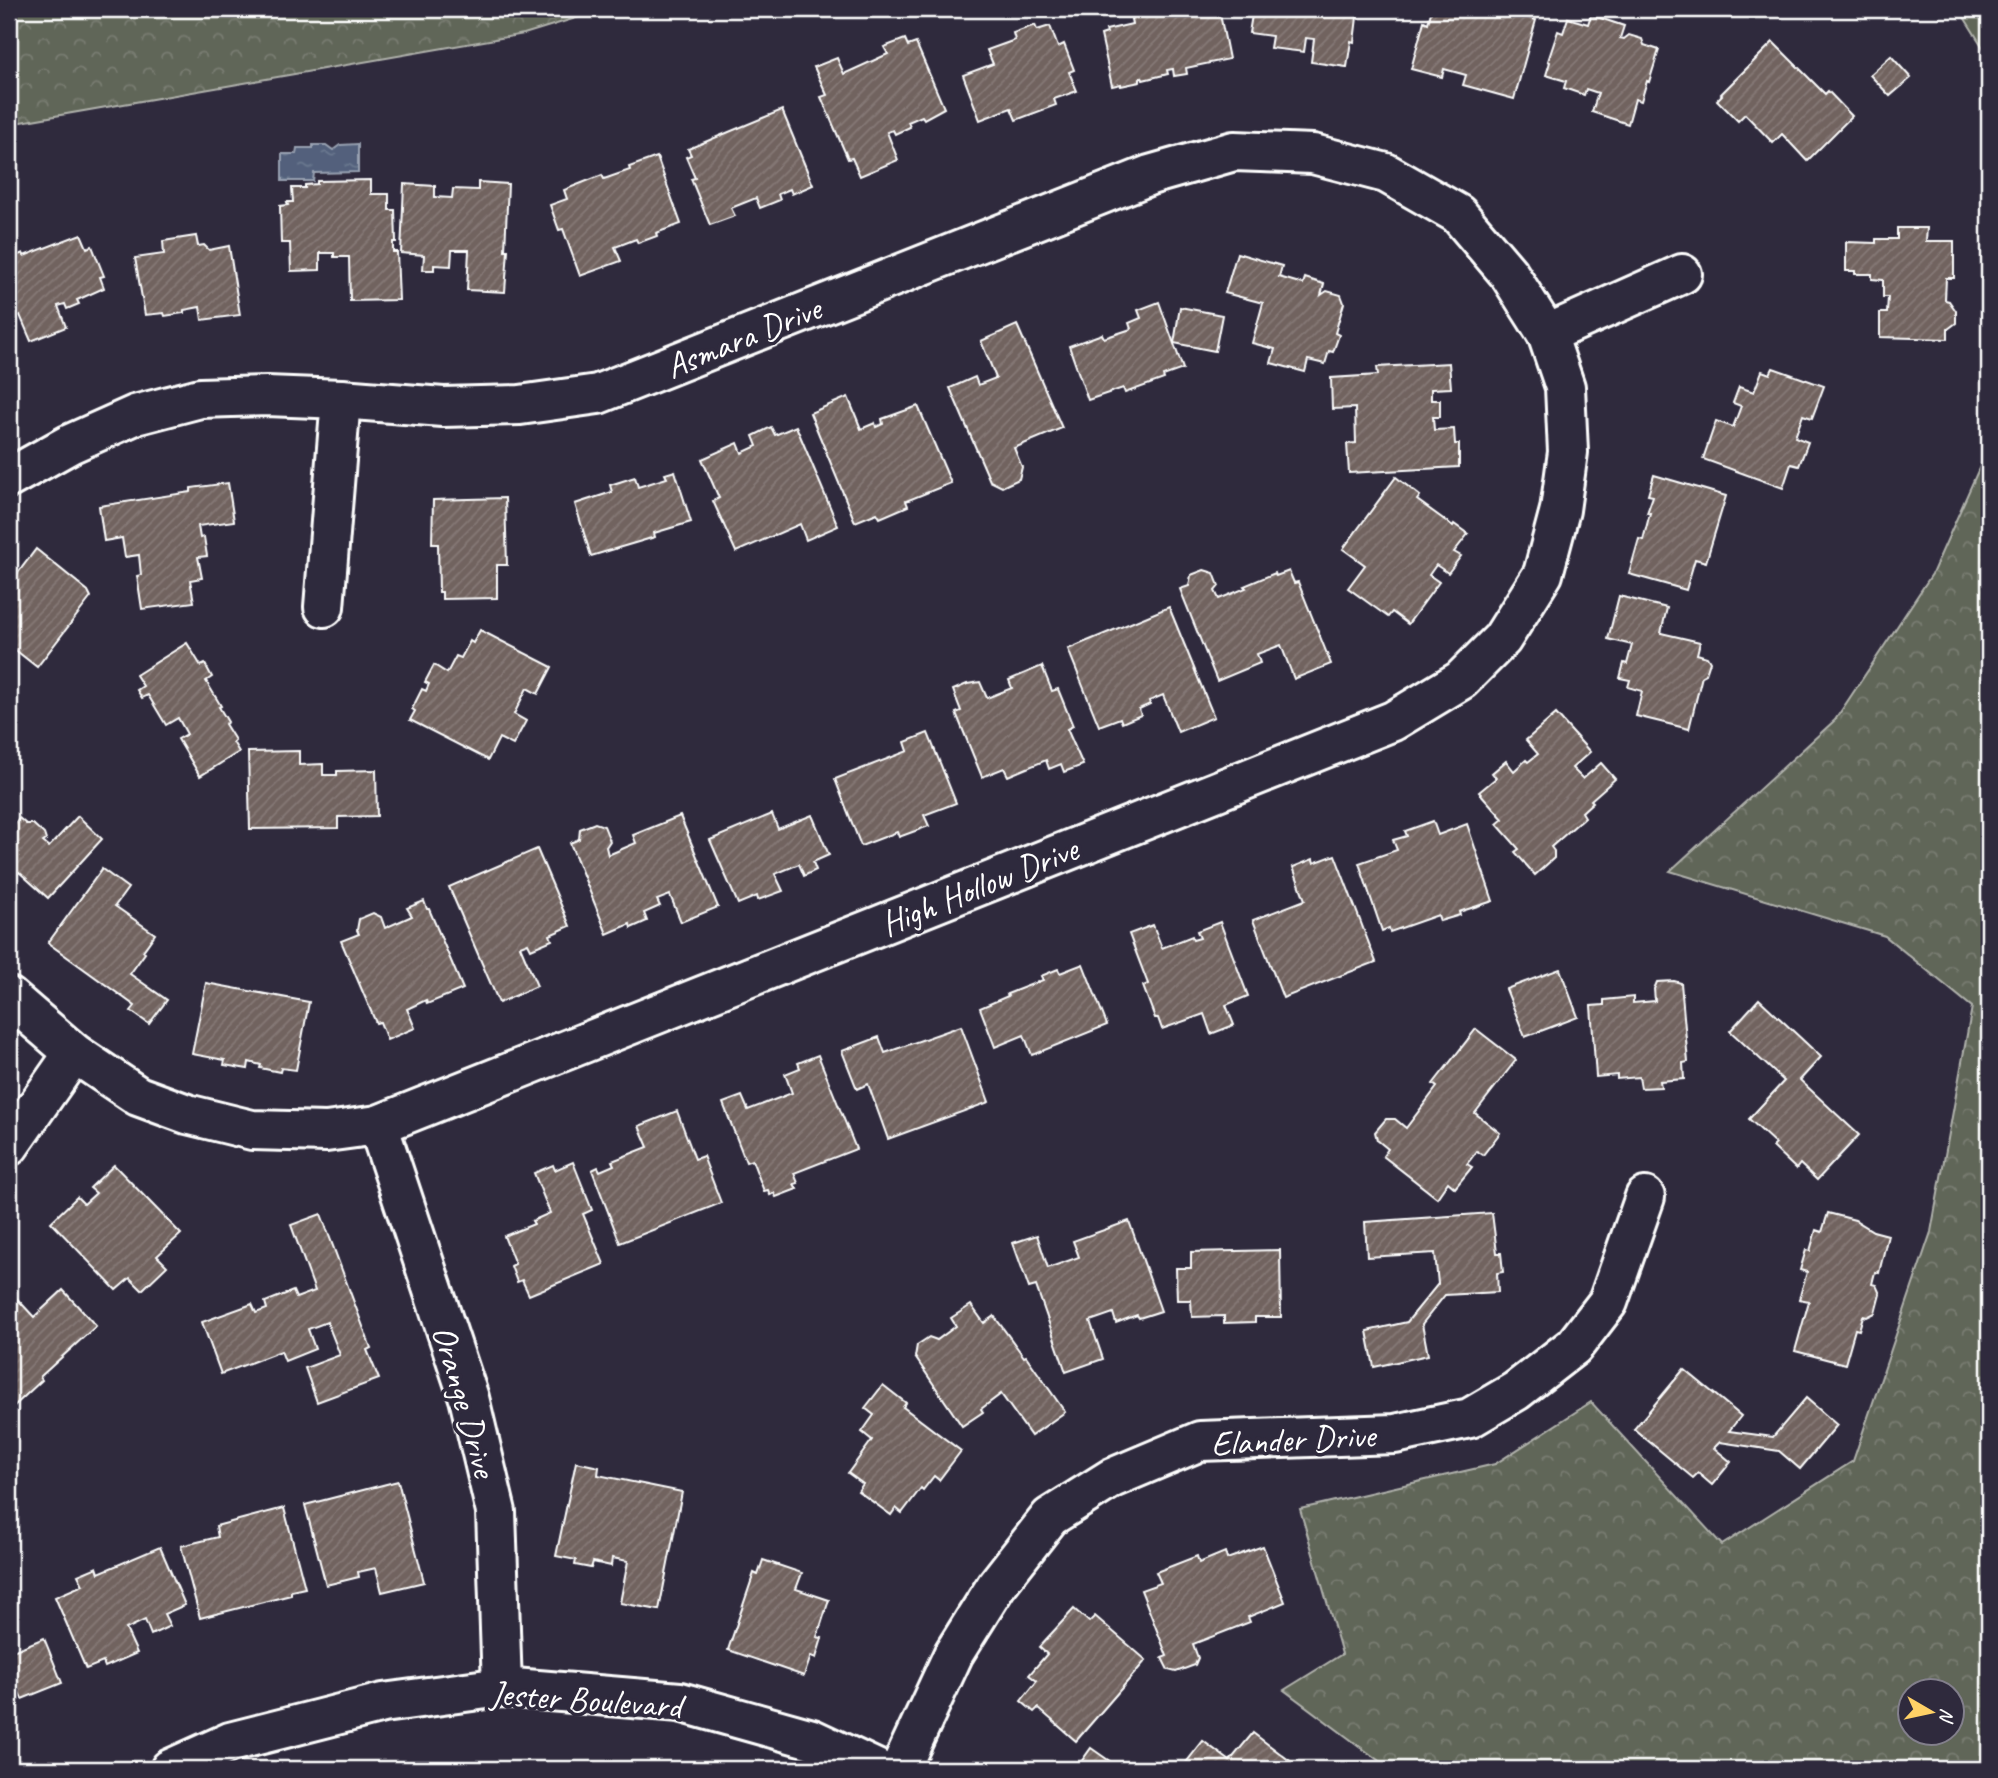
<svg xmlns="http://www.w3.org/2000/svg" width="1998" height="1778" font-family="Caveat,sans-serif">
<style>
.forest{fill:url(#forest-crowns);stroke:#b0b2ac;stroke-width:2;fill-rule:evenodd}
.water{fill:url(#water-ripples);stroke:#97a0b0;stroke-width:2}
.building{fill:url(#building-hatch);stroke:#fff;stroke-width:2}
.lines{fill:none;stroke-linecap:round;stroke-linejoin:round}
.street-casing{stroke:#fff;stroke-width:44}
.secondary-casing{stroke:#fff;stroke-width:44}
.street{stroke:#2f2a3d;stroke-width:38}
.secondary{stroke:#2f2a3d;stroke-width:38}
.labels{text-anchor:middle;stroke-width:7;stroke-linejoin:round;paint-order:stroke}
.street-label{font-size:35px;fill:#fff;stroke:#2f2a3d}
</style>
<defs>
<pattern id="forest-crowns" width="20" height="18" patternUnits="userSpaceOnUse" patternTransform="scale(1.75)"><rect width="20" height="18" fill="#616659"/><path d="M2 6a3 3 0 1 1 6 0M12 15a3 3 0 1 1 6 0" fill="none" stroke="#797d72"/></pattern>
<pattern id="water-ripples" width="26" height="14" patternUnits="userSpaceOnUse" patternTransform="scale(1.75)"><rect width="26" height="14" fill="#52617c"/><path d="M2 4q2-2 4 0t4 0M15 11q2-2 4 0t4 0" fill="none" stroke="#6c7990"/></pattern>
<pattern id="building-hatch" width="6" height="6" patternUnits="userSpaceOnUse" patternTransform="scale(1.75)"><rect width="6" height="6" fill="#71635f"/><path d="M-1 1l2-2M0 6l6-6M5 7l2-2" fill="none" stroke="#867a77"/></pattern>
</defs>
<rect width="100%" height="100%" fill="#2f2a3d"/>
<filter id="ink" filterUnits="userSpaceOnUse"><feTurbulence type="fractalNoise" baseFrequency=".0143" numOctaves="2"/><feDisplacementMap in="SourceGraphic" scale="14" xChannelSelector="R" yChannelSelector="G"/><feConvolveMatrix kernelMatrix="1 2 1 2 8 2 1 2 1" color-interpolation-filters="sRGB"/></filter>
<g filter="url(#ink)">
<g class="forest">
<polygon points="9,9 605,9 524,34 9,124"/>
<polygon points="1959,9 1989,9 1989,57"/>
<path d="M 1989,446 L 1989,1769 L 1390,1769 L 1284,1690 L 1342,1654 L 1300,1509 L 1495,1464 L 1591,1402 L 1722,1545 L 1853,1461 L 1931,1232 L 1972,1007 L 1885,936 L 1670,871 L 1835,720 L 1932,574 ZM 1910,1690 L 1952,1690 L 1952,1732 L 1910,1732 Z"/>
</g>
<polygon class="water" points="358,144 358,172 314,173 313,181 282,181 282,154 296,154 297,148 313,148 313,145 326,145 333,150 340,145"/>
<g class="building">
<polygon points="1131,9 1219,9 1229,59 1186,68 1187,74 1174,76 1173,69 1167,70 1168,74 1143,80 1142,77 1140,78 1140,82 1121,86 1121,84 1112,86 1101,35 1107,33 1106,30 1132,24 1131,19 1133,18"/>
<polygon points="1253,9 1358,9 1354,42 1351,41 1347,67 1311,62 1314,39 1306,38 1304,52 1270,48 1272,36 1249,33"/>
<polygon points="1432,9 1497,9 1536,20 1514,99 1463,85 1466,75 1444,69 1442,77 1411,69 1424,21 1428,23"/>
<polygon points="1591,15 1624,26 1620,38 1624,39 1629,35 1642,39 1644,45 1659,50 1649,82 1647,81 1641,101 1635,99 1628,124 1592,112 1598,93 1586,89 1584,95 1564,88 1566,81 1546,75 1550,62 1548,61 1558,31 1563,33 1568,18 1588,24"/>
<polygon points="1035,25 1037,30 1050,26 1058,47 1064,44 1074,70 1069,72 1077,91 1054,99 1056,105 1016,120 1011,108 980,120 963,75 993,64 987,50 1015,40 1013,33"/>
<polygon points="905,39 908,46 916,43 944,108 924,119 922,116 908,122 910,127 895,134 893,130 887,132 898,160 860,176 852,158 848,159 821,97 827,95 814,67 837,58 844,74 888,54 884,47"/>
<polygon points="1773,42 1825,94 1828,91 1852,116 1807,161 1782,134 1773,143 1745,114 1738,121 1717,100 1722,95 1721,94"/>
<polygon points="1891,56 1911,78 1890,96 1870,75"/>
<polygon points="782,110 813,185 792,194 790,189 778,194 780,200 760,208 756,198 731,208 735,216 710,225 691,179 695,178 686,157 691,155 688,149"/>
<polygon points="657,157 681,224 656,233 657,236 638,243 636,239 615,247 621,261 580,276 563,229 559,230 550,205 567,199 564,190 602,175 604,179 630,170 629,167"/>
<polygon points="371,180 371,194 389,194 389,210 395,210 396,242 393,242 393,252 397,252 399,300 350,301 349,257 334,257 334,253 320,253 320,270 291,271 290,243 281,243 280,206 288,205 287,202 293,202 292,188 305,188 305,185 317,184 317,181"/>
<polygon points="478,182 508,184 505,250 508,250 505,292 467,290 469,250 452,250 451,266 434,265 434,270 423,270 424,255 401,253 404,184 435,186 435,197 452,198 453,189 478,190"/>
<polygon points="1897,228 1927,228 1926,241 1954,241 1954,278 1946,278 1945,300 1949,301 1956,311 1956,323 1948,329 1948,339 1880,337 1880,313 1887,313 1888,297 1883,297 1883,280 1872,279 1872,274 1855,274 1855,271 1846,271 1846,242 1876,243 1876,239 1897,239"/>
<polygon points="81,234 87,248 92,246 104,276 100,277 104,288 77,300 79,304 67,309 65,304 58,306 66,327 31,341 20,315 12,319 9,311 9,259 23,253 24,256"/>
<polygon points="196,236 198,246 204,245 209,250 229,246 240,315 202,320 200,307 184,310 184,313 165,316 164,313 145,315 135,258 164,254 163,241"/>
<polygon points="1237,253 1282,266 1279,277 1303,284 1305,278 1324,284 1321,295 1327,291 1341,295 1344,303 1335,333 1339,335 1333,352 1329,351 1325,364 1308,360 1305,372 1271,363 1275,349 1252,343 1263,303 1225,293"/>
<polygon points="1159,302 1183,369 1163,376 1164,379 1125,393 1123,388 1088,400 1069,346 1102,334 1104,338 1131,329 1129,323 1141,318 1138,310"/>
<polygon points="1180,307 1222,315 1215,351 1174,343"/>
<polygon points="1017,325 1062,428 1014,448 1022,467 1019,479 1002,487 990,481 950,388 975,377 978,385 996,378 981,341"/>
<polygon points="1449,363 1451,388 1431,389 1431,400 1440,400 1440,417 1433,417 1434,430 1454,429 1455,444 1459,444 1459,467 1349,473 1347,444 1356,443 1355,408 1332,409 1331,378 1378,375 1377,367"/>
<polygon points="1773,368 1824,386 1812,418 1803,415 1795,437 1808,442 1799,466 1791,464 1783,488 1703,459 1716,421 1733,427 1741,406 1733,403 1739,387 1754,392 1762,371 1770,374"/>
<polygon points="848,397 861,429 875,423 876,427 883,424 882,419 918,406 951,483 906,501 908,506 880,518 877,513 855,522 810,413"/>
<polygon points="796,426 838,526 806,540 800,524 736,552 713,501 719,498 702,459 738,443 742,453 757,446 753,436 771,427 775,435"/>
<polygon points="675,471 691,522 654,533 655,537 591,556 575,504 612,492 610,485 635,477 638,487 667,478 665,474"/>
<polygon points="1654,475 1726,496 1706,562 1695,559 1686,590 1629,574 1639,539 1643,540 1650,513 1647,513 1653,496 1648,495"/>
<polygon points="1396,477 1420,496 1417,500 1453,526 1454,524 1468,534 1454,552 1461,556 1448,573 1436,565 1429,575 1439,582 1408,624 1392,612 1388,617 1348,588 1365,565 1343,549"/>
<polygon points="228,483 234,521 198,526 200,538 204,537 207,556 198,557 202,578 190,580 194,602 142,609 137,576 141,575 139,555 125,557 122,538 104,541 99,506 191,492 191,488"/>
<polygon points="505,498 507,565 497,565 497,598 442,599 442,592 439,592 438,544 432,544 433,500"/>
<polygon points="36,549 88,591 91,597 37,667 9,645 9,568 17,574"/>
<polygon points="1204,570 1214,573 1219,586 1215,591 1219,599 1246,588 1244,586 1275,573 1276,576 1289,571 1294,583 1298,582 1331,664 1294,679 1281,645 1257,654 1260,663 1217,681 1180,589 1189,586 1191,575"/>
<polygon points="1619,596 1667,608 1661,633 1700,642 1697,654 1707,657 1710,662 1706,674 1702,676 1689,729 1636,716 1642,691 1628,687 1630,680 1620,678 1624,663 1627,664 1632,645 1608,639"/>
<polygon points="1169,607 1214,717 1178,732 1163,695 1149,701 1150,704 1139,709 1141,715 1122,723 1120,718 1099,726 1068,649"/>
<polygon points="480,630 552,667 538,694 527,688 514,714 526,721 513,745 499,738 488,760 410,720 415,711 412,709 422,689 426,691 429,684 425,682 434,665 447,673 456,656 461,658 470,641 473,643"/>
<polygon points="187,643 201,666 205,664 212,677 206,681 221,706 219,707 228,722 225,724 235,740 233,742 239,752 200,776 178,739 187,734 178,718 166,725 148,695 142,698 137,690 143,686 136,675"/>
<polygon points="1042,666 1052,691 1058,689 1073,726 1067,729 1083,765 1064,772 1061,764 1049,769 1046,760 1008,776 1004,768 982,777 956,713 961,711 953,690 967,684 980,682 987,698 1012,688 1009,680"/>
<polygon points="1556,714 1590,752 1572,768 1583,779 1601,763 1615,779 1591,800 1593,802 1582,812 1585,817 1551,847 1554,851 1554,858 1535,875 1515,852 1519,849 1497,824 1503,819 1479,792 1496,778 1492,773 1506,761 1514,771 1526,760 1528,762 1538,754 1526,740"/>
<polygon points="928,733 956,803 924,815 929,826 899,837 897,832 861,846 835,779 908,751 905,742"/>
<polygon points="299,751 299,765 323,764 323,775 337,775 337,771 376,770 377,816 338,817 338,828 250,829 248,752"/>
<polygon points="772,814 778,829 812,815 829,855 813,862 816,870 804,876 799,864 775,874 783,891 758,900 757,896 738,904 710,840"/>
<polygon points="78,816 102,839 48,898 19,872 9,883 9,817 15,823 19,818 26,824 33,824 44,834 46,840 43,842 49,847"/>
<polygon points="680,816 718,907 681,922 670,895 657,900 660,906 644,913 647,921 631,928 630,924 607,934 570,843 579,839 580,829 595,823 604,826 610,841 606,847 608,855 636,843 633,835"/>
<polygon points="1433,821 1438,835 1467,824 1493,901 1459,912 1460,915 1440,921 1438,915 1390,932 1389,928 1382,931 1359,863 1397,850 1393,840 1407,836 1405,831"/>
<polygon points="537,849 570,926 550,935 552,940 531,949 528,943 520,946 537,986 499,1003 449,887"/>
<polygon points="1335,855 1376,962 1283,998 1253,920 1305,900 1293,867 1313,859 1314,863"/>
<polygon points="102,869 128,888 115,906 155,934 143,951 145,953 130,974 167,1000 149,1024 131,1011 135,1006 48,943"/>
<polygon points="424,901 427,909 429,909 463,989 427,1004 426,1000 407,1009 415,1028 387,1040 380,1022 376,1023 341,941 359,934 357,930 359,919 373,913 381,917 385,928 412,916 407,908"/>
<polygon points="1220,922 1248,996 1226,1005 1234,1025 1211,1034 1204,1014 1162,1029 1158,1018 1155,1018 1143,986 1148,984 1129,934 1153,925 1162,948 1192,936 1193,940 1200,938 1197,931"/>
<polygon points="1083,964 1107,1025 1032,1055 1024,1035 995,1047 980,1008 1008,996 1007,994 1043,980 1041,976 1058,969 1060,973"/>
<polygon points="1560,969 1578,1017 1525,1037 1506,989"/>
<polygon points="1674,981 1681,983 1688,1062 1683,1063 1684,1079 1660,1081 1661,1087 1641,1088 1639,1077 1617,1079 1617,1075 1596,1077 1591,1006 1604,1005 1604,1000 1633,997 1633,1003 1655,1001 1654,989 1657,982"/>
<polygon points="206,983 309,1002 296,1070 281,1068 280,1072 260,1068 261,1065 249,1062 248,1069 224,1065 225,1060 192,1054"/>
<polygon points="1759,999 1821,1057 1800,1080 1859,1135 1817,1180 1800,1164 1796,1169 1773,1147 1776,1144 1749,1119 1784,1081 1730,1031"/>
<polygon points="961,1026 989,1102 888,1139 868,1084 857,1089 842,1051 879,1037 885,1053"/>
<polygon points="1476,1029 1516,1060 1475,1113 1500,1133 1483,1155 1477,1151 1467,1164 1472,1167 1455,1188 1448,1182 1437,1198 1383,1156 1388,1149 1377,1140 1375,1132 1386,1119 1395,1119 1406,1128 1437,1087 1433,1084"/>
<polygon points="818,1055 856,1149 794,1173 798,1183 794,1184 797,1189 776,1197 774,1193 770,1195 768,1190 764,1191 752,1160 746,1162 723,1103 742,1096 748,1110 792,1093 785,1074 800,1068 798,1063"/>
<polygon points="677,1111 695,1159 703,1156 721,1203 620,1243 592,1170 598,1167 600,1171 614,1165 612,1161 648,1147 639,1126"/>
<polygon points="573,1162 592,1210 583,1214 604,1264 529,1295 522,1280 517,1282 511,1266 515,1264 504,1236 534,1224 532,1221 550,1213 534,1173 553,1165 555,1170"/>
<polygon points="114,1165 181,1234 157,1256 167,1266 142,1290 130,1278 116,1290 51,1222 77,1197 84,1204 96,1193 90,1188"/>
<polygon points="1492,1213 1497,1253 1501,1253 1503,1272 1497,1273 1498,1292 1445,1295 1422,1324 1428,1355 1374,1367 1367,1331 1407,1322 1438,1284 1435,1253 1367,1257 1365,1222"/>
<polygon points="1828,1213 1855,1220 1873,1231 1888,1235 1879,1273 1875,1272 1872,1284 1876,1285 1880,1294 1875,1313 1867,1317 1863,1316 1859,1330 1855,1329 1845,1364 1795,1351 1809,1301 1799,1299 1807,1272 1800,1270 1806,1250 1810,1251 1816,1230 1822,1232"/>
<polygon points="321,1214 371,1348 367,1350 379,1379 317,1402 305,1368 340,1355 327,1322 308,1329 315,1349 285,1361 281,1351 221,1374 202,1322 252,1304 256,1313 267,1309 265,1302 293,1291 296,1298 315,1291 291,1225"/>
<polygon points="1129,1221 1161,1311 1139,1318 1137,1315 1116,1323 1113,1313 1090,1321 1103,1359 1066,1372 1036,1286 1029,1288 1013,1243 1037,1235 1048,1268 1079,1257 1073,1241"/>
<polygon points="1280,1250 1281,1317 1255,1317 1255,1322 1224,1323 1224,1316 1192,1317 1191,1300 1177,1300 1176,1268 1191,1268 1191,1252"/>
<polygon points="9,1290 34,1317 63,1290 96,1326 40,1377 42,1380 11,1409 9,1406"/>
<polygon points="971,1305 984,1323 994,1316 1024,1357 1026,1356 1065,1412 1031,1436 1001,1394 981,1409 983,1412 962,1426 915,1357 917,1345 929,1337 937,1340 956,1326 951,1318"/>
<polygon points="1684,1369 1741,1416 1729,1431 1773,1437 1806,1398 1837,1425 1800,1469 1779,1451 1720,1442 1714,1448 1731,1462 1712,1485 1698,1473 1693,1478 1634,1429"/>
<polygon points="883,1385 906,1403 903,1407 961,1451 939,1480 934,1476 923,1490 921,1488 902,1513 896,1508 891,1515 858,1491 863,1484 848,1473 872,1440 862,1432 874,1415 865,1408"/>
<polygon points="576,1462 599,1467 598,1475 682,1492 659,1610 620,1603 628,1561 612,1558 611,1566 593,1562 591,1568 575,1565 576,1560 556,1556"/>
<polygon points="398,1481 424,1582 382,1592 376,1568 358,1572 359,1577 326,1585 305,1505"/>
<polygon points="284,1508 305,1588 291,1591 291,1595 200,1618 181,1546 218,1537 216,1526"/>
<polygon points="1263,1546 1285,1602 1248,1617 1250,1622 1193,1644 1198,1658 1195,1665 1176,1672 1168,1670 1162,1658 1167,1656 1141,1590 1161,1583 1156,1572 1197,1556 1199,1563 1225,1552 1227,1559"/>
<polygon points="160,1547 185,1605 164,1614 170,1626 151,1635 145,1620 126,1629 137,1653 105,1667 103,1662 86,1669 55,1597 83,1585 78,1575 97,1567 99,1573"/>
<polygon points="763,1560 802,1573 796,1589 829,1600 817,1637 822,1638 816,1658 811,1656 804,1676 728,1650 754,1573 758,1575"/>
<polygon points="1074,1609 1089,1622 1095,1616 1146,1660 1076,1741 1038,1708 1034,1712 1021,1701 1037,1681 1029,1675 1047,1654 1039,1647"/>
<polygon points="44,1638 62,1683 22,1699 19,1692 9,1696 9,1640 13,1651"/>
<polygon points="1253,1733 1298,1767 1297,1769 1181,1769 1203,1741 1230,1761"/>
<polygon points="1091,1748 1121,1769 1076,1769"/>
</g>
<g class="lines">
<g class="street-casing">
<g id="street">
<polyline points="1547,334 1682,274"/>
<polyline points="9,478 70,444 135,415 200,398 267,396 341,399 443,407 520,405 598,394 1150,175 1234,151 1313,154 1386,173 1458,214 1509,274 1547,334 1565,387 1568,452 1560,510 1543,574 1502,639 1461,680 1393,721 378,1125 326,1132 252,1130 187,1114 138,1096 74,1053 9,997"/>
<polyline points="324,607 341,399"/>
<polyline points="378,1125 469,1398 496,1512 502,1687"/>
<polyline points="9,1146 74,1053"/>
<polyline points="900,1769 954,1653 996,1586 1050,1517 1112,1478 1200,1441 1395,1434 1470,1418 1516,1391 1574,1346 1608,1302 1645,1197"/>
</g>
</g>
<g class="secondary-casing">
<polyline id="secondary" points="170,1769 230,1742 383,1703 502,1687 680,1702 812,1739 876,1769"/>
</g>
<use href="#street" class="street"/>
<use href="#secondary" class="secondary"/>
</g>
</g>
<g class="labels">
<g class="street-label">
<text transform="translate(743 337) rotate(-22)" y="12">Asmara Drive</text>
<text transform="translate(979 886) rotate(-22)" y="12">High Hollow Drive</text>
<text transform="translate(465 1401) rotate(74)" y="12">Orange Drive</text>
<text transform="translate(1293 1439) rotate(-3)" y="12">Elander Drive</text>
<text transform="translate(586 1699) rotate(4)" y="12">Jester Boulevard</text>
</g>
</g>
<rect width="1998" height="1778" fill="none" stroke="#2f2a3d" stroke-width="35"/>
<rect x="18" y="18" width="1963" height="1743" fill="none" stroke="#fff" stroke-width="2.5" filter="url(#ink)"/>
<g transform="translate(1931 1712) rotate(99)"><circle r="33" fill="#2f2a3d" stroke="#827f8b" stroke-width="2"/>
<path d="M0-5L12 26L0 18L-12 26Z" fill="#ffd166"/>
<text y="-10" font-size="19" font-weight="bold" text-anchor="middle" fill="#ffffff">N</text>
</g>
</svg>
